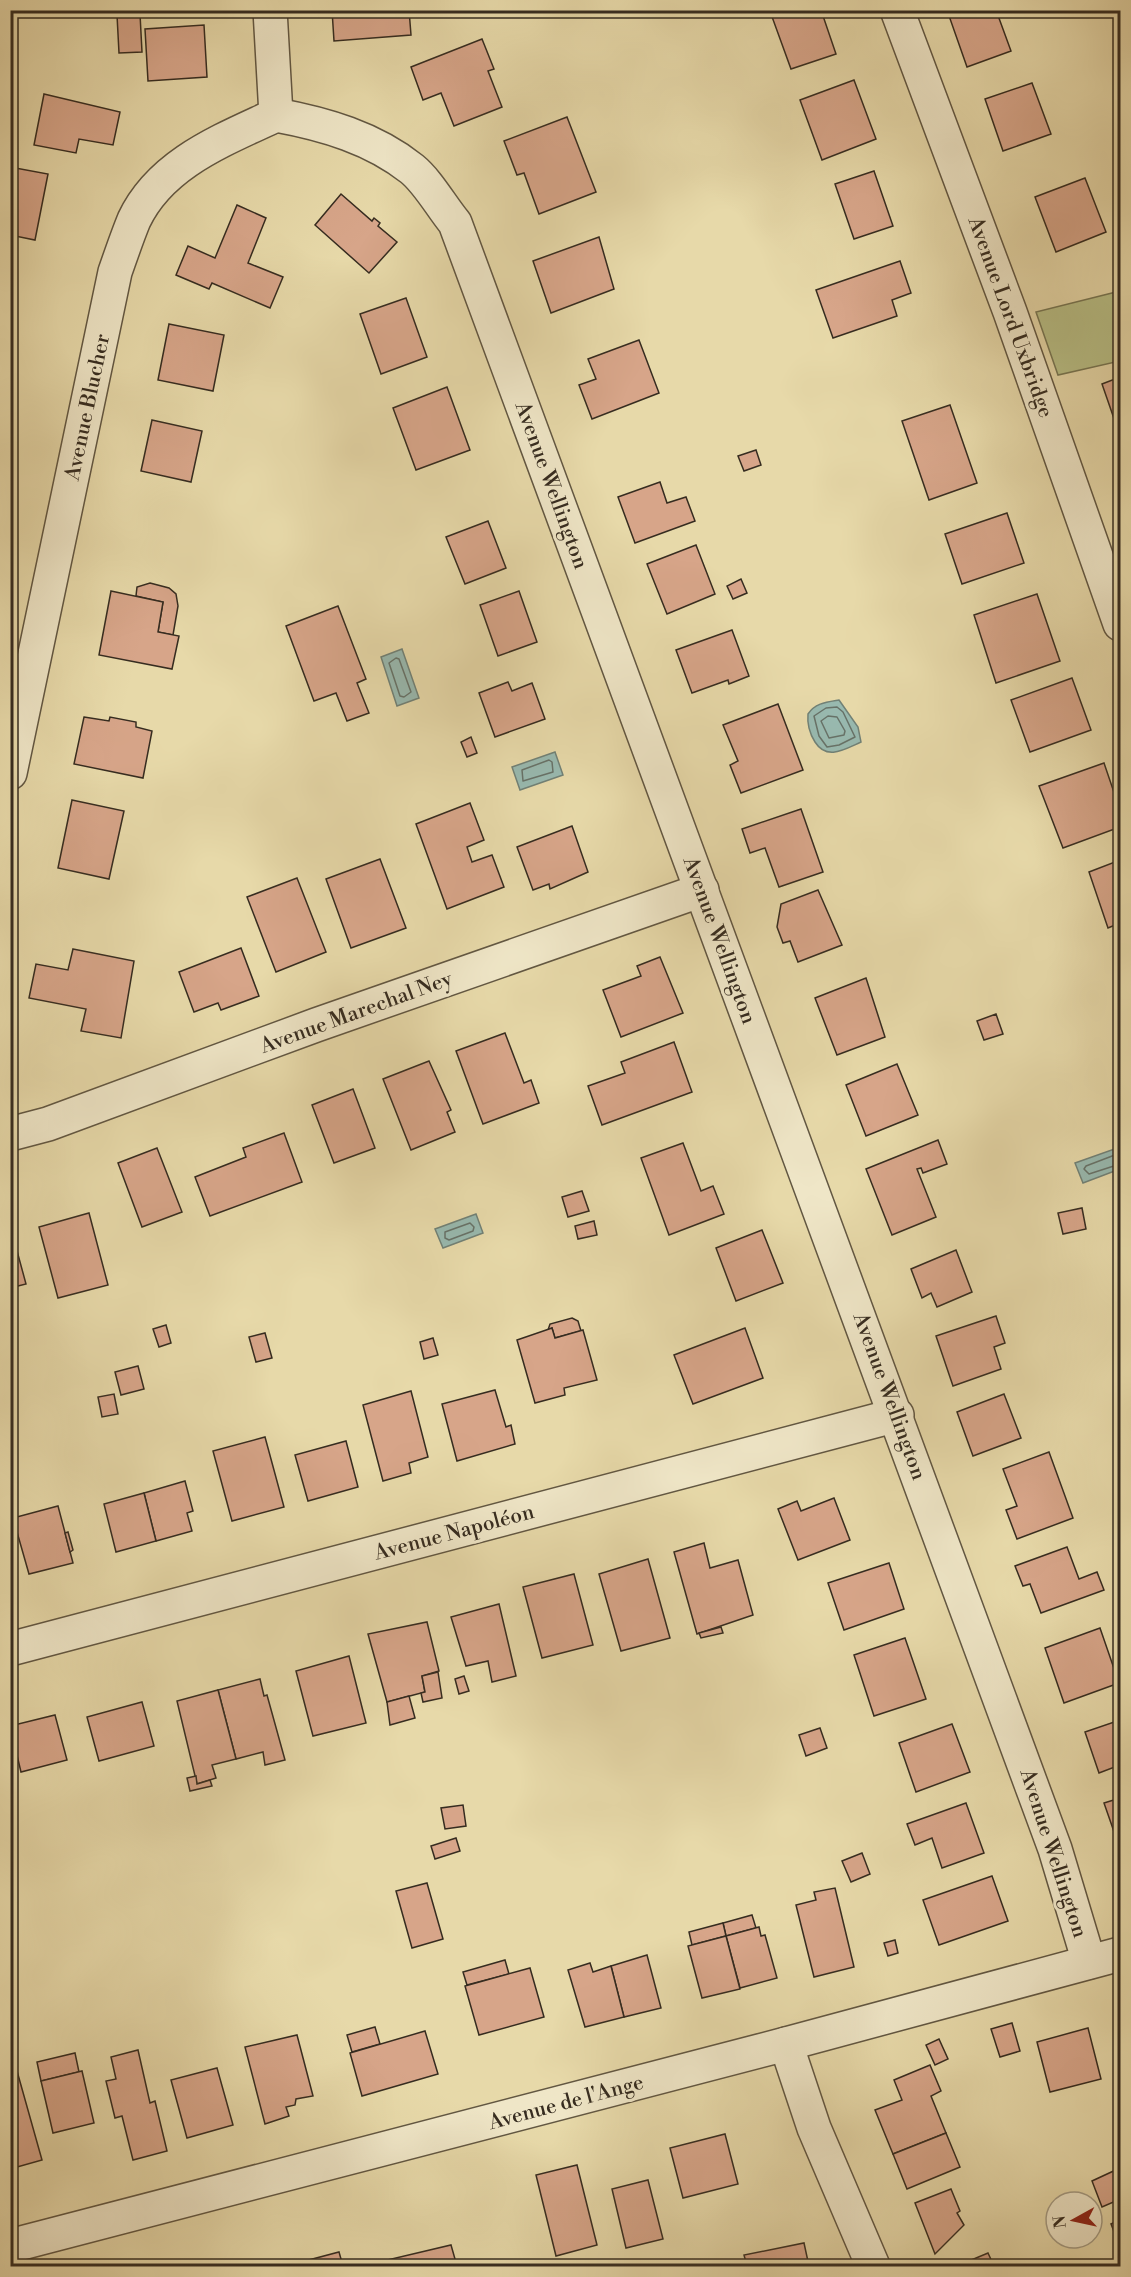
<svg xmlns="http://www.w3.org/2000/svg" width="1131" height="2277" font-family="'Libre Bodoni',serif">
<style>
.green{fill:#b8bf86;stroke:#777653;stroke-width:1.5}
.water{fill:#98b9af;stroke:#718176;stroke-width:1.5}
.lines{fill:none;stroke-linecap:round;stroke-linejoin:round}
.shore{stroke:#677268;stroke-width:1.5}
.building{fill:#d7a589;stroke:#362c20;stroke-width:1.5}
.street-casing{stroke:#625742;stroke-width:36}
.street{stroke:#efe6c7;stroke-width:33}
.labels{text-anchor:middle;stroke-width:6;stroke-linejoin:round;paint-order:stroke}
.street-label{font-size:21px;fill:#362c20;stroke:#efe6c7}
</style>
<rect width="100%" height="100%" fill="#e7d9a9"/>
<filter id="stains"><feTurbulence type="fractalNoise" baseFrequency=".00333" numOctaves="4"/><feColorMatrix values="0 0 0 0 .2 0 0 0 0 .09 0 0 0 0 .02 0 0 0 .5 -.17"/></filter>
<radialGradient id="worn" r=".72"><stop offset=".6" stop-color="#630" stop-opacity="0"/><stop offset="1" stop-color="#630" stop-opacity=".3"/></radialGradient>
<polygon class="green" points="1120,291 1120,361 1058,375 1036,312"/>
<g class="water">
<polygon points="402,649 419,698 397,706 381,657"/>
<path d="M 839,700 L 858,727 L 861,742 C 845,749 827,761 815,742 C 810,734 807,724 808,714 C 815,703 827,702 839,700 Z"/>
<polygon points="555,752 563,775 520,790 512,767"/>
<polygon points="1120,1147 1120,1169 1083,1183 1075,1163"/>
<polygon points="476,1214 483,1233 443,1248 435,1229"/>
</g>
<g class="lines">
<g class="shore">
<polygon points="396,658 399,659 411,692 404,697 400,696 389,663"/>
<polygon points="837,707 843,712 855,737 839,745 827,747 819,736 814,716 826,708"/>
<polygon points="828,716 837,717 845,731 844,735 829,738 821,721"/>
<polygon points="549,760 552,762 553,772 523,781 522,770"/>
<polyline points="1120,1153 1086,1166 1084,1169 1089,1174 1120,1164"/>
<polygon points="470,1223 474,1227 473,1231 449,1240 445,1238 445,1232"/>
</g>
</g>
<g class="building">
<polygon points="332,10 409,10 411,35 334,41"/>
<polygon points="781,10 821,10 836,54 791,69 771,14"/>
<polygon points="954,10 996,10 1011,51 967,67 948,13"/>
<polygon points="140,14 142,52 119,53 117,15"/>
<polygon points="204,25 207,77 148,81 145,29"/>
<polygon points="482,39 494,69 488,71 502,107 454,126 441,93 423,100 411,67"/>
<polygon points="854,80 876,139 822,160 800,100"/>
<polygon points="1032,83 1051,134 1003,151 985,99"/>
<polygon points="44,94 120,112 113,145 79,139 76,153 34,145"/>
<polygon points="567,117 596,192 539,214 524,173 517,175 504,141"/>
<polygon points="10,167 48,174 35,240 10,235"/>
<polygon points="874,171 893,226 854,239 835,184"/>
<polygon points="1085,178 1106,232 1056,252 1035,197"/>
<polygon points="341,194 372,221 374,218 380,223 378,226 397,242 369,273 315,225"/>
<polygon points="237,205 266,218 248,263 283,277 270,308 212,283 209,289 176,275 188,246 215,258"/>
<polygon points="599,237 614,289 551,313 533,261"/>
<polygon points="900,261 911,293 892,300 897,316 833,338 816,290"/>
<polygon points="406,298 427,357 381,374 360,314"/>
<polygon points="169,324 224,335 213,391 158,380"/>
<polygon points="639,340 659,393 592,419 579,385 596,379 588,359"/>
<polygon points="10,351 15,352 10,377"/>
<polygon points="1120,377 1120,432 1119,433 1102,384"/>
<polygon points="447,387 470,450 416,470 393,408"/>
<polygon points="950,405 977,483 929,500 902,421"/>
<polygon points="152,420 202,431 191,482 141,471"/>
<polygon points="10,437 16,438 11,462 10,462"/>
<polygon points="756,450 761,465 744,471 738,456"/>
<polygon points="660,482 667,503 686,497 695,521 635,543 618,497"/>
<polygon points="1007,513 1024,563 962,584 945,534"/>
<polygon points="488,521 506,568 465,584 446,537"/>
<polygon points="696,545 715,594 667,614 647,564"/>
<polygon points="741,579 747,593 733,599 727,586"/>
<polygon points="150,583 169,588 176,594 178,606 173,635 158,632 163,602 136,596 137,587"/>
<polygon points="111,591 163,602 158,632 179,636 172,669 99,655"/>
<polygon points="519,591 537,642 498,656 480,605"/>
<polygon points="1037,594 1060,661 996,683 974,615"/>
<polygon points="338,606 366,679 357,683 369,713 347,721 336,693 314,701 286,626"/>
<polygon points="732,630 749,676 729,684 728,680 692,693 676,650"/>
<polygon points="1072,678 1091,730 1030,752 1011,700"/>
<polygon points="508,682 512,691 532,683 545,719 495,737 479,693"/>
<polygon points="778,704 803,770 741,793 730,765 738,761 723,725"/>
<polygon points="84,717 109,721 110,717 136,722 136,727 152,731 143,778 74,764"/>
<polygon points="471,737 477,753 467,757 461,742"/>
<polygon points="1104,763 1120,810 1120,827 1063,848 1039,786"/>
<polygon points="72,800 124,811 109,879 58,868"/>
<polygon points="470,803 484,840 467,847 472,862 492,855 504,887 447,909 416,824"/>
<polygon points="801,809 823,872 779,887 765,848 750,853 742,829"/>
<polygon points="572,826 588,872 550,889 549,884 533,890 517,847"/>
<polygon points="380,859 406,928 351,948 326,879"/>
<polygon points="1120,860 1120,923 1108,928 1089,872"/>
<polygon points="297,878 326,952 276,972 247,897"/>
<polygon points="818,890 842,945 798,962 790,941 783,943 777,927 781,904"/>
<polygon points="241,948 259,996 221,1010 218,1003 194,1012 179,972"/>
<polygon points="73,949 134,961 121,1038 81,1031 86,1009 29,998 36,964 68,970"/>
<polygon points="1120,955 1120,976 1115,957"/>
<polygon points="660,957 683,1013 621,1037 603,990 641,976 637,966"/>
<polygon points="866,978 885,1037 837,1055 815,998"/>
<polygon points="996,1014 1003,1034 984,1040 977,1021"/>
<polygon points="505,1033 524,1083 531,1080 539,1103 483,1124 456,1051"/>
<polygon points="674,1042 692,1092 602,1125 588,1086 625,1073 621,1062"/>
<polygon points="429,1061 451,1110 447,1112 455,1132 411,1150 383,1079"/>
<polygon points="897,1064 918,1115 866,1136 846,1085"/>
<polygon points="353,1089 375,1148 334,1163 312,1105"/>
<polygon points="284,1133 302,1182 210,1216 195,1177 246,1157 243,1148"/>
<polygon points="938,1140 947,1164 923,1173 921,1168 917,1169 936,1217 892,1235 866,1169"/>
<polygon points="683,1143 701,1191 713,1186 724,1214 669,1235 641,1158"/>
<polygon points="157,1148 182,1212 142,1227 118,1163"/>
<polygon points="582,1191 589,1211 568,1217 562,1197"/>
<polygon points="1082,1208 1086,1229 1063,1234 1058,1213"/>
<polygon points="89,1213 108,1285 58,1298 39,1227"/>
<polygon points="594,1221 597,1235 578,1239 575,1226"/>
<polygon points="10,1225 26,1284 10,1288"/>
<polygon points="762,1230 783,1283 736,1301 716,1248"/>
<polygon points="956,1250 972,1292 937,1307 931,1293 922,1298 911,1269"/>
<polygon points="996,1316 1005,1343 994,1347 1001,1369 953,1386 936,1336"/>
<polygon points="572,1318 578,1321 581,1331 555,1338 552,1328 548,1330 550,1324"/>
<polygon points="166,1325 171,1343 159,1347 153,1329"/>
<polygon points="552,1328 555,1338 583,1330 597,1380 564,1388 565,1395 535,1403 517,1340"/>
<polygon points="745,1328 763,1378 693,1404 674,1355"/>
<polygon points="265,1333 272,1358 256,1362 249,1337"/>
<polygon points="433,1338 438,1355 424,1359 420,1342"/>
<polygon points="138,1366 144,1389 121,1395 115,1372"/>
<polygon points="495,1390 506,1427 511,1425 515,1444 457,1461 442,1404"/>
<polygon points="411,1391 428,1457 409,1463 411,1473 383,1481 363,1405"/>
<polygon points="114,1394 118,1414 102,1417 98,1397"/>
<polygon points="1004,1394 1021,1438 973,1456 957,1412"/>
<polygon points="265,1437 284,1507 232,1521 213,1451"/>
<polygon points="346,1441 358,1487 308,1501 295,1455"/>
<polygon points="1049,1452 1073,1518 1017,1539 1006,1510 1017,1506 1003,1469"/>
<polygon points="185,1481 193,1511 187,1513 192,1531 156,1541 144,1493"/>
<polygon points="144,1493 156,1541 116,1552 104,1504"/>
<polygon points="834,1498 850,1540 798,1560 778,1509 797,1501 801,1511"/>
<polygon points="58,1506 73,1563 29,1574 13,1518"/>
<polygon points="68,1532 73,1550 70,1552 65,1533"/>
<polygon points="704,1543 710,1568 738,1560 753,1615 697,1634 674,1552"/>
<polygon points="1067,1547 1079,1579 1097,1572 1104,1590 1041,1613 1030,1584 1023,1586 1015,1566"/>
<polygon points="648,1559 670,1638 621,1651 599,1574"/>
<polygon points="889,1563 904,1609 844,1630 828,1583"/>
<polygon points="574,1574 593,1645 542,1658 523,1587"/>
<polygon points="499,1604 516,1676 492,1682 488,1661 466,1666 451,1617"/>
<polygon points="427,1622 439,1671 422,1676 425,1692 387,1702 368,1634"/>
<polygon points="721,1627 723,1633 701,1638 699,1633"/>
<polygon points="1100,1628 1119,1683 1064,1703 1045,1648"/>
<polygon points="905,1638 926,1699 874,1716 854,1655"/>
<polygon points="349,1656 366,1723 313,1736 296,1671"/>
<polygon points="438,1672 442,1698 423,1702 421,1693 425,1692 422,1676"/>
<polygon points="464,1676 469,1691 459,1694 455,1679"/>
<polygon points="260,1679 264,1696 267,1695 285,1760 265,1765 263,1752 236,1759 218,1690"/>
<polygon points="218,1690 236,1759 212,1765 216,1778 197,1784 177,1701"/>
<polygon points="409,1696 415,1718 390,1725 387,1702"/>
<polygon points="142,1702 154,1746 99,1761 87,1717"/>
<polygon points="55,1715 67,1760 21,1772 10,1726"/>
<polygon points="1120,1720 1120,1765 1099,1773 1085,1732"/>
<polygon points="952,1724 970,1772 916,1792 899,1743"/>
<polygon points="820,1728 827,1748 806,1756 799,1735"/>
<polygon points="196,1776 197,1784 210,1780 212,1786 190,1791 187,1778"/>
<polygon points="1120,1798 1120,1849 1104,1803"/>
<polygon points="966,1803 984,1853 942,1868 932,1838 915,1845 907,1824"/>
<polygon points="463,1805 466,1826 445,1829 441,1808"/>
<polygon points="456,1838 460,1851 435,1859 431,1846"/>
<polygon points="862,1853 870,1874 851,1882 842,1861"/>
<polygon points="992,1876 1008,1921 939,1945 923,1900"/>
<polygon points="427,1883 443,1939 412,1948 396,1891"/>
<polygon points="835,1888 854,1967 814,1977 796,1905 816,1900 814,1892"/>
<polygon points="752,1915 756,1928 726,1936 723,1923"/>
<polygon points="723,1923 726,1936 692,1945 689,1932"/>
<polygon points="759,1927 761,1936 765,1935 777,1978 740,1988 726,1936"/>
<polygon points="726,1936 740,1989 702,1998 688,1946"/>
<polygon points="895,1940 898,1953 888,1956 884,1943"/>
<polygon points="647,1955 661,2008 624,2017 611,1966"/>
<polygon points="505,1960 509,1974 467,1985 463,1972"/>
<polygon points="590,1963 593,1972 611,1966 624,2017 585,2027 568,1970"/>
<polygon points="530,1968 544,2017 479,2035 465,1986"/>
<polygon points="1012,2023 1020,2051 1000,2057 991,2029"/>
<polygon points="375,2027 380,2044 352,2052 347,2035"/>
<polygon points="1088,2028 1101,2079 1050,2092 1037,2042"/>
<polygon points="425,2031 438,2074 362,2096 350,2053"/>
<polygon points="297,2035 313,2096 296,2099 295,2105 286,2107 289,2116 265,2124 245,2047"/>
<polygon points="939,2039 948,2059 935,2065 926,2045"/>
<polygon points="138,2050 150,2103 155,2101 167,2151 133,2160 122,2116 115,2118 106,2081 116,2079 111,2057"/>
<polygon points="75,2053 79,2072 41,2081 37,2062"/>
<polygon points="930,2065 941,2091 931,2096 946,2133 893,2154 875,2110 902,2100 894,2080"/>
<polygon points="217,2068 233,2125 187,2138 171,2080"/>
<polygon points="17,2071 42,2160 10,2169 10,2073"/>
<polygon points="82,2071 94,2123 53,2133 41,2081"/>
<polygon points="946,2133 960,2167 907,2189 893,2154"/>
<polygon points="725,2134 738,2184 683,2198 670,2148"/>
<polygon points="577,2165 597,2245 556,2256 536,2175"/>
<polygon points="1120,2168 1120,2207 1118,2200 1102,2207 1092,2181"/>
<polygon points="648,2180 663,2239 626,2248 612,2189"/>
<polygon points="951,2189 960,2211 957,2213 964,2225 935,2254 915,2203"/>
<polygon points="1120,2220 1120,2247 1111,2224"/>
<polygon points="804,2243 809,2266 747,2266 744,2255"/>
<polygon points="451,2245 457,2266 384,2266 383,2261"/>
<polygon points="339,2252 343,2266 286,2266"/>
<polygon points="988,2253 994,2266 957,2266"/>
</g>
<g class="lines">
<g class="street-casing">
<g id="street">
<polyline points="270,10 276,115"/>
<polyline points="897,10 1010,312 1120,624"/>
<path d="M 276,115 C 325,124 373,138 412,169 C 428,182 441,206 455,223 L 1055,1849 L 1089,1962"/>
<path d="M 10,773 L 115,272 C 121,255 127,237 134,220 C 161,163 223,140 276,115"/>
<polyline points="10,1134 48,1124 316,1025 702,890"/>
<polyline points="10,1649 897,1415"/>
<polyline points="786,2044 814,2128 873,2266"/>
<polyline points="10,2246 786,2044 1120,1954"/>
</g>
</g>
<use href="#street" class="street"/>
</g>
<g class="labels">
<g class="street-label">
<text transform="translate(1011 317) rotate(70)" y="7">Avenue Lord Uxbridge</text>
<text transform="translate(87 407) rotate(-78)" y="7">Avenue Blucher</text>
<text transform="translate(552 485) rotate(70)" y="7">Avenue Wellington</text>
<text transform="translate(720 940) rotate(70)" y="7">Avenue Wellington</text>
<text transform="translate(356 1012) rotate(-20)" y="7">Avenue Marechal Ney</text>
<text transform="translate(890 1396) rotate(70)" y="7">Avenue Wellington</text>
<text transform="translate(454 1532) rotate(-15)" y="7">Avenue Napoléon</text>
<text transform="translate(1054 1853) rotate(72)" y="7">Avenue Wellington</text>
<text transform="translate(566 2102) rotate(-15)" y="7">Avenue de l'Ange</text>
</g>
</g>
<rect width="1131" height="2277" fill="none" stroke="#e7d9a9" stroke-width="36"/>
<rect x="12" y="12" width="1107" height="2253" fill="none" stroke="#362c20" stroke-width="3"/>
<rect x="18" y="18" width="1095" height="2241" fill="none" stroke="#362c20" stroke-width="1.5"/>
<g transform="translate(1074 2220) rotate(262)"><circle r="28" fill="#efe6c7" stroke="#a59c84" stroke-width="1.5"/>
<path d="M0-4.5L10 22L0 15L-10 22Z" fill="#8f2418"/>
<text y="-9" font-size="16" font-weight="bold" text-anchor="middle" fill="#362c20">N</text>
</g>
<rect width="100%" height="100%" filter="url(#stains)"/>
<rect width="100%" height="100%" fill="url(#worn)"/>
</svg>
